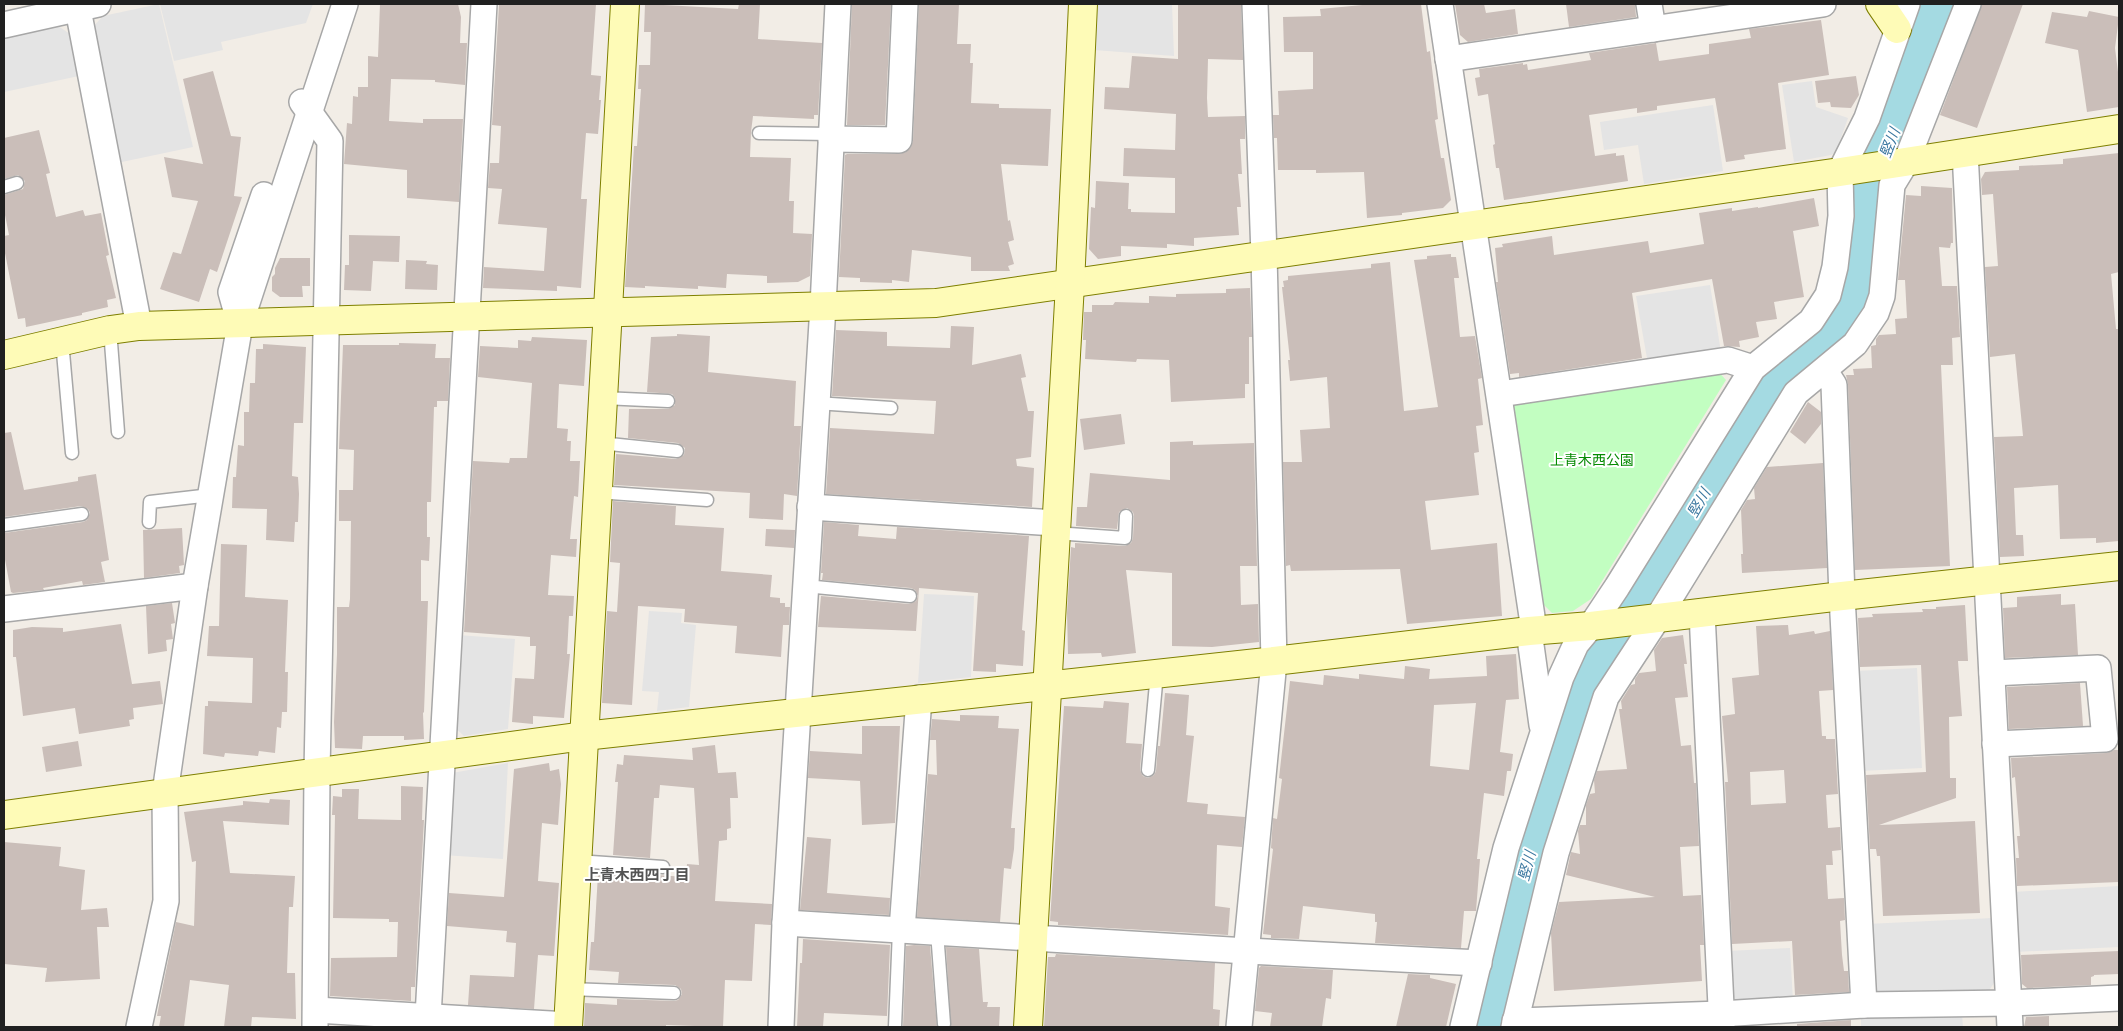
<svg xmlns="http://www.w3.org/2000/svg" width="2123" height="1031" font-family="Barlow,'Noto Sans JP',sans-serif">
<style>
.park{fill:#c2fec1}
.parking{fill:#e4e4e4}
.water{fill:#a4dae2}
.building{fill:#cabeb9;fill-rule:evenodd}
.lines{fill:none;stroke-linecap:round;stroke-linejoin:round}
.lane-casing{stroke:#a7a7a7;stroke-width:15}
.street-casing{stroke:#a7a7a7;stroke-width:28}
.secondary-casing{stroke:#7e7f00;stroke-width:30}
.lane{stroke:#fff;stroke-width:12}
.street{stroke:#fff;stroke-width:25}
.secondary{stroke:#fefbb7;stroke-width:28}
.labels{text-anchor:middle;stroke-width:4;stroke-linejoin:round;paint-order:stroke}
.park-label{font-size:14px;fill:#058a03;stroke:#fff}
.water-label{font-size:15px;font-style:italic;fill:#3c78a0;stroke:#fff}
.neighbourhood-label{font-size:15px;font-weight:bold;fill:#535353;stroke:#fff}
</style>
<rect width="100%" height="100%" fill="#f2ede6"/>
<polygon class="park" points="1714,367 1726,380 1591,599 1573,611 1552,613 1539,600 1511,410 1521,398"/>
<g class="parking">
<polygon points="159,4 193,147 117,163 93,27 103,16"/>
<polygon points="160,4 313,4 306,23 221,42 223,50 174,61"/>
<polygon points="1098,4 1172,4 1174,56 1094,50"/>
<polygon points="58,26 70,34 79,76 4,92 4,38"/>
<polygon points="1812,81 1816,107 1848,118 1836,152 1831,155 1794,162 1782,85"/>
<polygon points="1713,105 1723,171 1644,184 1638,145 1604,150 1600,122"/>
<polygon points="1710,285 1721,352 1648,364 1636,296"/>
<polygon points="924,594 974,596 971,677 918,683"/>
<polygon points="649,611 682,613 681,623 696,625 689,707 657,711 659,692 642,691"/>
<polygon points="457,635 515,639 508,729 464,736 452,725"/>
<polygon points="1917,668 1922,768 1860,771 1855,671"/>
<polygon points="508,763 503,859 443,855 452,773"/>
<polygon points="2119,886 2119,947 2015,952 2012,892"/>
<polygon points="1993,918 1996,980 1988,992 1876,996 1867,924"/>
<polygon points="1790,948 1793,1001 1735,1004 1728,998 1726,951"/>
<polygon points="1962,1014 1963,1027 1861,1027 1861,1019"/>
</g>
<polygon class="water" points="1915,4 1956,4 1874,285 1862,319 1839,344 1782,396 1749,444 1593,696 1503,1027 1471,1027 1510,855 1564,681 1741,395 1820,318 1845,206"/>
<g class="building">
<polygon points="380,4 458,4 461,17 460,43 467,43 465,85 435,82 435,80 391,79 389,121 423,123 423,119 463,119 459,202 407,198 407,170 344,164 347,123 352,124 353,96 358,97 358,87 368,87 368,56 378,57"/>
<polygon points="499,4 596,4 591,75 601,76 599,100 601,100 598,134 586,133 581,199 587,199 581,288 557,286 557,291 483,288 484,267 544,271 547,228 498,224 502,189 488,188 490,163 499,163 501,126 492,125"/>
<polygon points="645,4 738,9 739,4 760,4 758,39 822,43 818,115 814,115 814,119 753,116 751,132 750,157 791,158 789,201 794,201 793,233 812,234 810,276 798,282 767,283 767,276 727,274 726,288 698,286 698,289 645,286 645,288 625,287 634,146 637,146 641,89 638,89 639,65 650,65 651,32 644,32"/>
<polygon points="852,4 891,4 885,125 847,125"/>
<polygon points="919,4 959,4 957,44 971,44 970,63 973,63 971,103 999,104 999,108 1051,109 1048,166 1001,164 1008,221 1010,220 1014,240 1008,242 1014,264 1008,266 1010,271 971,271 971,257 912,250 909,282 892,280 892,283 860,282 860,278 839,277 845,155 847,154 899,154 906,152 911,147 913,141"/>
<polygon points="1178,4 1241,4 1243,60 1208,59 1207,98 1208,117 1245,116 1245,139 1240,139 1242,174 1238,174 1241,207 1237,207 1239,235 1194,238 1194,246 1167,244 1167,248 1121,246 1121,256 1098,259 1089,249 1091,207 1095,208 1096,181 1129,183 1128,209 1131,209 1131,212 1175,213 1175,178 1123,176 1124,148 1175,150 1176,114 1104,109 1105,87 1129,88 1132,56 1178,59"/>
<polygon points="1373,4 1421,4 1427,52 1430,51 1438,119 1435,120 1441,158 1444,158 1451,200 1443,208 1402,213 1402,215 1367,218 1364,172 1316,173 1316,170 1278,170 1277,138 1274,138 1273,115 1279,115 1278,91 1313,89 1313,52 1284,52 1283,17 1321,16 1320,9"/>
<polygon points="1455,4 1484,4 1486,13 1515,9 1518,34 1468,42 1460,35"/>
<polygon points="1566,4 1635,4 1636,17 1569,27"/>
<polygon points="1982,4 2023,4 1977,128 1940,115"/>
<polygon points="2089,11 2119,17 2115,48 2119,80 2119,107 2087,112 2078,50 2045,43 2052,12 2087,17"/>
<polygon points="1821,20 1829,75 1778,83 1786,149 1744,155 1745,159 1726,162 1715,98 1657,106 1657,110 1637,113 1637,108 1589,115 1595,156 1616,153 1616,156 1624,155 1628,181 1504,200 1499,168 1496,168 1493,145 1495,144 1488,94 1478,96 1475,78 1480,77 1479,69 1523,63 1523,65 1527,64 1528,70 1591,60 1589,53 1656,43 1659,61 1709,54 1709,44 1751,38 1749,29"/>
<polygon points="213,71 231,136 241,137 234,196 242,197 217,272 210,269 199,302 160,289 173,252 181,254 198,201 172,197 164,157 203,164 183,79"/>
<polygon points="1856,76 1859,95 1851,108 1831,107 1830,102 1818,103 1815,81"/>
<polygon points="39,130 50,173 46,174 56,217 83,210 85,216 101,213 109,255 106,256 116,298 107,300 108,307 82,313 82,315 26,327 25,318 18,319 4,248 4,236 9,235 4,210 4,195 23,189 25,181 18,175 4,179 4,138"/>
<polygon points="2119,153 2119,272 2111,274 2116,329 2119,329 2119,541 2096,543 2096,538 2060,539 2058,485 2014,488 2016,535 2023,535 2024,556 2000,557 1994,437 2023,436 2015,354 1990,357 1985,267 1998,266 1993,194 1982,195 1981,179 1985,172 2019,170 2019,166 2063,164 2063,159"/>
<polygon points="1921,186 1952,188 1953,243 1951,243 1950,248 1939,247 1942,286 1957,286 1960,337 1952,338 1953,365 1941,365 1950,566 1855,570 1848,384 1846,375 1854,375 1853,369 1872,368 1871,346 1876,345 1876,339 1879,335 1896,334 1895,319 1907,318 1905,280 1898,280 1906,195 1921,196"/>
<polygon points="1814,198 1819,226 1793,231 1804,297 1774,302 1777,319 1756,322 1759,337 1739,341 1740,347 1724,346 1712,279 1632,293 1642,358 1519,377 1519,373 1510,374 1496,282 1498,282 1495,248 1503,247 1502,244 1552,236 1554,255 1648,241 1650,253 1704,244 1699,213 1732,208 1732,211 1758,207 1758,208"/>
<polygon points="349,235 400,236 399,262 373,261 371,291 344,290 345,265 349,265"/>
<polygon points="1451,254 1451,257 1456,257 1459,278 1454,278 1460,337 1475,336 1482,378 1478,379 1483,425 1476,426 1479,452 1474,453 1479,495 1425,501 1431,550 1497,543 1502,616 1407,624 1400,569 1291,571 1290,565 1286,566 1283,462 1302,462 1300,430 1330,428 1327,377 1290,381 1288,360 1290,360 1282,287 1284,287 1283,281 1288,280 1288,276 1371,268 1371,264 1390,262 1404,411 1438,407 1414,260 1427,259 1427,256"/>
<polygon points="280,258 310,258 310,286 302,286 303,297 280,297 272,291 272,277 275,274 275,268"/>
<polygon points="406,260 427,261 426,264 438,265 437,290 405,289"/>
<polygon points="1250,288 1252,337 1249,337 1249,384 1245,384 1245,398 1171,402 1169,360 1137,359 1136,362 1085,359 1086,340 1083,340 1084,312 1092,312 1092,305 1113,305 1115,302 1149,303 1149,296 1176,297 1176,294 1226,293 1226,289"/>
<polygon points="951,326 974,327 972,365 1021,354 1026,377 1021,378 1028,411 1034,411 1031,457 1016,459 1017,466 1034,468 1032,507 826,494 830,428 934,434 936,401 832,396 836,330 887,332 887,346 950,348"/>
<polygon points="677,334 710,336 708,372 796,381 794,426 801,426 797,496 784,494 783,520 749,518 750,493 614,485 616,454 676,459 684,455 685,448 678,443 628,438 629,409 668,409 675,405 675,398 672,394 647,392 651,337 677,336"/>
<polygon points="532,337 587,340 584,386 559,384 557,428 568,429 567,441 571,441 570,461 580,461 578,497 574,496 570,539 577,539 576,557 551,555 548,595 574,596 573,616 569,616 567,654 570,654 564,718 533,716 533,724 512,722 515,678 534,679 536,646 530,646 530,637 464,632 473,461 509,463 510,458 527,458 532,383 478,377 480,346 518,348 518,340 531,341"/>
<polygon points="399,343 436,344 435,358 450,358 448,401 437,401 437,407 434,407 431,502 427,502 427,537 430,537 429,561 421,560 421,601 428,601 424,712 423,713 424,739 404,740 404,736 363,736 362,749 335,748 334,722 337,654 337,607 349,607 350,599 351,521 339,521 339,490 353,490 354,450 339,449 343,345 399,345"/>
<polygon points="263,344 306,347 303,423 294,423 292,476 298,477 299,494 298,522 295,522 294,542 266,540 267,509 232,508 233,477 236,477 238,445 244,446 244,412 249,412 250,383 255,383 256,349 263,349"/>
<polygon points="1808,402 1821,412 1821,424 1805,444 1790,432"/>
<polygon points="1121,414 1125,444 1084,450 1080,419"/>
<polygon points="11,432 24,490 78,481 78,477 96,474 109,560 101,562 105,582 83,585 82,581 43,588 44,590 13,593 11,592 4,554 4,533 83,522 87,520 90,513 88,509 81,506 4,517 4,433"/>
<polygon points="1193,441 1193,445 1254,443 1257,566 1240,566 1241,605 1258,604 1259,642 1212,647 1172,646 1172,573 1126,570 1136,653 1102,657 1101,653 1068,654 1067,613 1071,547 1075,548 1075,543 1125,546 1131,543 1133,538 1134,516 1133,512 1127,508 1119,512 1117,529 1076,526 1077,507 1087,507 1090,473 1170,480 1170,442"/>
<polygon points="1823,463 1827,568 1742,573 1741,554 1743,554 1741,510 1747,500 1755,499 1754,488 1767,467"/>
<polygon points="613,501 676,506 675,525 724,528 721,571 772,575 770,597 780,598 780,603 785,603 785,607 790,607 789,625 783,625 781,657 735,653 737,626 684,622 685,609 638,606 632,705 602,703 607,611 617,612 620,563 610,562"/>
<polygon points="824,522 859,525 858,536 896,539 897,527 1029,536 1022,630 1025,631 1023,666 996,664 996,672 973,671 978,593 919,588 916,631 818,627 821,596 909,604 916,601 918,596 915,590 911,588 822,580 823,573 821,573"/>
<polygon points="182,528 184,565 179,566 180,573 144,578 143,530"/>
<polygon points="766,529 795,530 794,548 765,546"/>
<polygon points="221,544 247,545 245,597 288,600 285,672 288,672 287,712 282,712 281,728 277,727 275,753 259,751 258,756 225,753 224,757 203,754 205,706 208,706 208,701 252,703 253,658 207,656 209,626 219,626"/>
<polygon points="2061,594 2061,605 2075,604 2078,655 2005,658 2003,608 2017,607 2017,597"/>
<polygon points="172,603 175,623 171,624 173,639 166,640 167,651 148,654 146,606"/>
<polygon points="1965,605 1968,661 1958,661 1962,716 1949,717 1950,778 1956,778 1956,798 1879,825 1975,821 1980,913 1883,916 1880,856 1877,856 1876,849 1870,849 1866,775 1926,772 1921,665 1860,667 1858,618 1873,617 1872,614 1923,612 1922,609 1936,609 1936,607"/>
<polygon points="121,624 132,684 160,681 163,704 133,708 134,719 129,720 130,726 79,734 75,708 23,716 16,657 13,657 13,630 32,627 63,628 63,632"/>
<path d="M 1788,625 L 1789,635 L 1814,631 L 1815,634 L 1830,631 L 1833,690 L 1819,691 L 1822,736 L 1826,736 L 1826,739 L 1835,739 L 1838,794 L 1826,795 L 1828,828 L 1840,827 L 1841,850 L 1832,851 L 1833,865 L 1826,865 L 1828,899 L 1844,898 L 1845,920 L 1840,921 L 1842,955 L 1844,971 L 1848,971 L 1849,992 L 1795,995 L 1792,941 L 1732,944 L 1725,782 L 1728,782 L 1722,716 L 1735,714 L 1732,678 L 1759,675 L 1756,626 ZM 1784,770 L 1786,803 L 1751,805 L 1750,772 Z"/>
<polygon points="1683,635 1687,664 1684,664 1688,697 1675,698 1681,746 1691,745 1694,783 1696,783 1699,846 1680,847 1683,896 1701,895 1704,945 1700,945 1702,981 1554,991 1551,933 1559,902 1655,897 1566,875 1571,852 1580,854 1578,831 1580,825 1586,825 1586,805 1590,794 1595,793 1594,780 1597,771 1627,769 1619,709 1622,709 1621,701 1631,685 1635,684 1635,679 1639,673 1656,671 1654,650 1662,638"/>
<path d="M 1516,654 L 1519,699 L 1506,700 L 1500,752 L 1513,754 L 1511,771 L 1507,771 L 1504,796 L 1484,793 L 1477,859 L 1480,859 L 1476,911 L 1464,911 L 1461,948 L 1375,943 L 1377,922 L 1375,922 L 1375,914 L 1303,906 L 1299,939 L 1271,938 L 1271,935 L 1263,934 L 1273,849 L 1271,848 L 1273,818 L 1277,819 L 1282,779 L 1279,778 L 1290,681 L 1323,685 L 1324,675 L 1359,679 L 1359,674 L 1404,679 L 1405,666 L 1430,669 L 1429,679 L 1487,676 L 1486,656 ZM 1476,703 L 1469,770 L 1430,766 L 1434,705 Z"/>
<polygon points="2080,683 2083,726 2009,729 2007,687"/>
<polygon points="1165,693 1189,695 1186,735 1194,736 1187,802 1208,804 1207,814 1245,817 1242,847 1217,845 1215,906 1230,908 1228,935 1058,925 1058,922 1050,921 1064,706 1103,708 1104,701 1129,703 1126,743 1142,744 1140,770 1143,776 1148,778 1154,775 1156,771 1158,746 1160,746"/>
<polygon points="960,715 999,716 998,728 1019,729 1011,828 1015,828 1014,849 1011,869 1004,868 1000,922 917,917 928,774 937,775 936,740 930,740 932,719 960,721"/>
<polygon points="862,726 900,726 895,823 862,825 860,781 808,778 810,751 862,754"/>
<polygon points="78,741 82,766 46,772 42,747"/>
<polygon points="715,745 718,773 736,772 738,798 730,798 731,828 727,829 727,840 719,841 715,901 772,904 771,925 755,924 752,981 725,980 723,1027 666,1025 666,1027 584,1027 585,1003 617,1005 617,999 674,1001 678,1000 682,994 681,989 675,985 618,983 619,972 589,970 591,942 594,942 598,874 612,875 612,872 686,877 687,864 699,865 694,788 660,785 659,798 654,798 650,858 613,855 618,782 615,782 617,764 623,765 624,755 693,760 692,748"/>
<polygon points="2114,750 2119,750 2119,882 2017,886 2016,858 2019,858 2017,836 2020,836 2015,777 2012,778 2011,758 2106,753"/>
<polygon points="549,763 550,771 559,769 561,784 558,825 542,823 538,881 559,883 554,956 538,955 534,1009 468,1005 470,975 514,977 516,943 506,942 507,931 447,926 449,893 504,897 514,769"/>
<polygon points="401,786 423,787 422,820 424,820 415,987 411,987 411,1001 330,996 331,958 397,957 398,922 389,922 389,919 333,918 335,815 332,815 333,796 342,797 342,789 359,789 358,819 401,820"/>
<polygon points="270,799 290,800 289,825 223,821 230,873 295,876 293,907 289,907 287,973 295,973 296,1019 252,1017 251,1027 224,1027 229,985 190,980 184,1027 159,1027 161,1016 157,1016 160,1000 176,922 194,926 196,861 192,862 184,812 243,805 243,801 269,803"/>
<polygon points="807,837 831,839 827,893 890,898 889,915 800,910"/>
<polygon points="4,842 61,847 59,866 85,870 81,910 107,908 109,927 97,927 100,979 45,982 47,968 4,964"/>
<polygon points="803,939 890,945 887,1016 824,1013 823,1027 797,1027 800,963 802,963"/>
<polygon points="914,945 930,946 937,1027 903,1027 906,946"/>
<polygon points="946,947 979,949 983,1002 988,1002 987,1007 1000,1007 999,1027 951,1027"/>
<polygon points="2119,951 2119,974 2094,975 2094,976 2091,977 2091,985 2027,988 2022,984 2021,955"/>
<polygon points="1056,954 1215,963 1213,1009 1220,1010 1219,1027 1044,1027 1048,957 1055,957"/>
<polygon points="1261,966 1333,970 1331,999 1326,998 1322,1027 1270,1027 1272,1013 1255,1011 1259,968"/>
<polygon points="1408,974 1430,975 1430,978 1456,984 1446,1027 1396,1027"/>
<polygon points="2049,1016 2049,1027 2024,1027 2026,1017"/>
<polygon points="1851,1020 1851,1027 1797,1027 1797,1024"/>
</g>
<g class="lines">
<g class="lane-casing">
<g id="lane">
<polyline points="759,133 831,134"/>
<polyline points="4,187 17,183"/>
<polyline points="110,330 118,432"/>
<polyline points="62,341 72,453"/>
<polyline points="603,398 668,401"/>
<polyline points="816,403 891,408"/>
<polyline points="600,443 677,451"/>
<polyline points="597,492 707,500"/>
<polyline points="149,522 150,502 211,495"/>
<polyline points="4,525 82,514"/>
<polyline points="1055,533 1125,538 1126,516"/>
<polyline points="805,586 910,596"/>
<polyline points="1148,770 1157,673"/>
<polyline points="577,861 663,867"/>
<polyline points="937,932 944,1024"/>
<polyline points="570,989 674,993"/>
<polyline points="895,1027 899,930"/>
</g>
</g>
<g class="street-casing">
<g id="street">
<polyline points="77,4 139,326"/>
<polyline points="1440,4 1534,630"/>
<polyline points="1649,4 1653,29"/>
<polyline points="4,25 98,4"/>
<polyline points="1448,59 1823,4"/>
<polyline points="302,102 330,141 317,772 315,1027"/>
<polyline points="831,139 899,140 905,4"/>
<polyline points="1965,152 2010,1027"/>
<polyline points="240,324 231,292 264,195"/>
<polyline points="1825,371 1834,385 1842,596 1864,1005"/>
<polyline points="1500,394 1728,360 1753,368"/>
<polyline points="810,507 1055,523"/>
<polyline points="4,609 195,586"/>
<polyline points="1702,613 1722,1027"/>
<polyline points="1529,631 1542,725"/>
<polyline points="1992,673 2098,668 2105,739 1995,744"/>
<polyline points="785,923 1247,951 1479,963"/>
<polyline points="902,930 919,698"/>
<polyline points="316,1010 568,1025"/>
<polyline points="428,1017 484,4"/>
<polyline points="1515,1021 1721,1014 1864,1005 2009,1003 2119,998"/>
<polyline points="139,1027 166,901 165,793 195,586 240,324 345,4"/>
<polyline points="781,1027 785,923 823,306 838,4"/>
<polyline points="1239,1027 1274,661 1264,255 1255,4"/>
<polyline points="1463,1027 1506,848 1561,677 1576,644 1591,626 1617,587 1753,368 1811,321 1828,295 1835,267 1841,216 1840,172 1867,118 1907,4"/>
<polyline points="1514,1027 1556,853 1606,697 1657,619 1796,393 1855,344 1876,313 1882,296 1892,185 1906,162 1968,4"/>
</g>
</g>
<g class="secondary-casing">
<g id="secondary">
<polyline points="1880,4 1897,29"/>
<polyline points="4,355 110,330 139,326 936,303 1840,172 2119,129"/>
<polyline points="4,815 584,736 1274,661 1529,631 1591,626 1842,596 2119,566"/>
<polyline points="568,1027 625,4"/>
<polyline points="1028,1027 1070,284 1083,4"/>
</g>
</g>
<use href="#lane" class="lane"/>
<use href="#street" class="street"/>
<use href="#secondary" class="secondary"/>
</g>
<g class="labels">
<g class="park-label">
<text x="1592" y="465">上青木西公園</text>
</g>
<g class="water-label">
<text transform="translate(1890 143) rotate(-69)" y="5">竪川</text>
<text transform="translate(1699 503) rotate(-60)" y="5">竪川</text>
<text transform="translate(1527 866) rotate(-75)" y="5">竪川</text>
</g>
<g class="neighbourhood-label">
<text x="637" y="880">上青木西四丁目</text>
</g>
</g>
<rect width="2123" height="1031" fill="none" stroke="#202020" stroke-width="10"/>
</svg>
